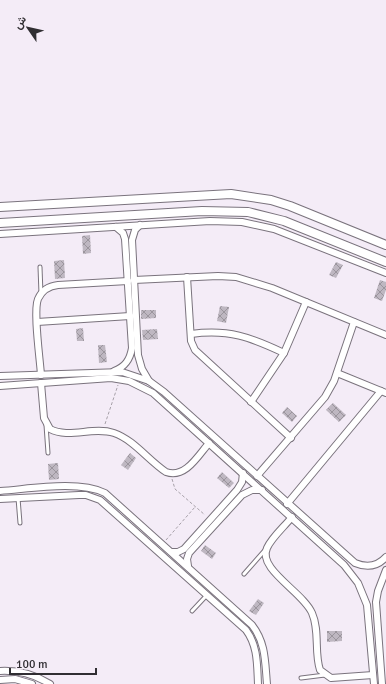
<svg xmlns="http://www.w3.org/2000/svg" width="386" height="684" font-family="Signika,Vazirmatn,sans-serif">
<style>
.building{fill:url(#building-cross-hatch)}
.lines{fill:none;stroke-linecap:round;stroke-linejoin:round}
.service-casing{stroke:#7a737d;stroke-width:5}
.minor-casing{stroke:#7a737d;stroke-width:8}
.tertiary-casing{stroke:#7a737d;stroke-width:10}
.path{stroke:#a7a1a9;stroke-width:1;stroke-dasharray:3 2;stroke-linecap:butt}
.service{stroke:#fff;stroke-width:3}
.minor{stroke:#fff;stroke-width:6}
.tertiary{stroke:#fff;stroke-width:8}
</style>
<defs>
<pattern id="building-cross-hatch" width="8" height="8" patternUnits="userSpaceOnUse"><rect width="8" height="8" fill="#beb7c1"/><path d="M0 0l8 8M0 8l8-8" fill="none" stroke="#9b959d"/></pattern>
</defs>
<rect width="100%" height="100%" fill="#f4ecf7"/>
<g class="building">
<polygon points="90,235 91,253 83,254 82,236"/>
<polygon points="64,260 65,278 55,279 54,261"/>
<polygon points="336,262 343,265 336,278 329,275"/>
<polygon points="380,280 386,282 386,290 382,301 374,298"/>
<polygon points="220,306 229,307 226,323 217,321"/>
<polygon points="141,310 156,310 156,318 141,319"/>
<polygon points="83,328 84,341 77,341 76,329"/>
<polygon points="157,329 158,339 143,340 142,330"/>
<polygon points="98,345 105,345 107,362 99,363"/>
<polygon points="333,403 346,415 339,422 326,410"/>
<polygon points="287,407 297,416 292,422 282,413"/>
<polygon points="130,453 136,458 128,470 121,465"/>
<polygon points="58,463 59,479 49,480 48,464"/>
<polygon points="222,472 234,483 229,488 217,478"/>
<polygon points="205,545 216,553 212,559 201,551"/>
<polygon points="258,599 264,603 256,615 249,611"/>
<polygon points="327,631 342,631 342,641 327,642"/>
</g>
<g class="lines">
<g class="service-casing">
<g id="service">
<polyline points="40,267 41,294"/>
<polyline points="46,425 48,453"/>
<polyline points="18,498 20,523"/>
<polyline points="244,574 266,549"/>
<polyline points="192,611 207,595"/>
<polyline points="301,678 325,675"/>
</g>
</g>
<g class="minor-casing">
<g id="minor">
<polyline points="140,225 135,230 132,240 138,355 142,369 149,381"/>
<polyline points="0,234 210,221 242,222 274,229 386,273"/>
<polyline points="187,277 191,341 195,350 291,438"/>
<polyline points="134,280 218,276 236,277 272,288 386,335"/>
<polyline points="37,322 130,316"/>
<path d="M 191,334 C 229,329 250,337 284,353"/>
<path d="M 114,371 C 125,367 130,360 132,348 L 125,239 L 123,233 L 116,227"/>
<polyline points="337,373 386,393"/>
<path d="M 41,375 C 40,359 33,311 38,299 C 42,290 49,286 58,285 L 128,281"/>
<path d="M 0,376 L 122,372 L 149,381 L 164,392 L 355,563 C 367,568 377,567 386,557"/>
<path d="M 41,383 L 44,418 L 50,429 C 69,439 93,426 114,433 C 134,440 148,460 166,472 C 185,479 198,456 209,443"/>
<polyline points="0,386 111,378 129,381 153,393 344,565 358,583 367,605 374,684"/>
<polyline points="251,402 284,353 306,302"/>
<polyline points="257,476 325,397 334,381 354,322"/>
<path d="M 0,491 C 30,489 78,480 105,493 L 252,625 C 266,643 265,662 267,684"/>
<path d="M 0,499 L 79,495 L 86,495 L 100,500 L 246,630 C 258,646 257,665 258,684"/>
<polyline points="287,504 381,391"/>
<path d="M 292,517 C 284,527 272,537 267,548 C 257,569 303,592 312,613 C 320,631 314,652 320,670 L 331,678 L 373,675"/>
<polyline points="172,552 178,552 184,549 237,490 242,482 243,473"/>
<polyline points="188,566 187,559 189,553 242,495 252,490 262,490"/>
<path d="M 0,671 C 19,670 34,674 50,684"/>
<polyline points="0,680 15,679 32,684"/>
<polyline points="382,684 376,602 378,591 386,570"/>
</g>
</g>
<g class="tertiary-casing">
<g id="tertiary">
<polyline points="0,207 231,194 271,200 290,206 386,245"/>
<polyline points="0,223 202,211 248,212 284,221 386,262"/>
</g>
</g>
<g class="path">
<polyline points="105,424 118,385"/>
<polyline points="172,479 175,489 205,515"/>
<polyline points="166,540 195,507"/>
</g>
<use href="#service" class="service"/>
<use href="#minor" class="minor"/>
<use href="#tertiary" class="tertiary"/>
</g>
<g transform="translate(28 28) rotate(304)" stroke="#f4ecf7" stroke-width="3" paint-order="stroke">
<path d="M0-3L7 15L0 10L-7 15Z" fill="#302e32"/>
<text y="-6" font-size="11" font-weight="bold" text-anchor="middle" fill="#302e32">ش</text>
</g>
<path d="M10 668v6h86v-6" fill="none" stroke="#302e32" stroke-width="2"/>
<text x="16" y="668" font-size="12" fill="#302e32" stroke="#f4ecf7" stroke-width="3" paint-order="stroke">100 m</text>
</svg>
